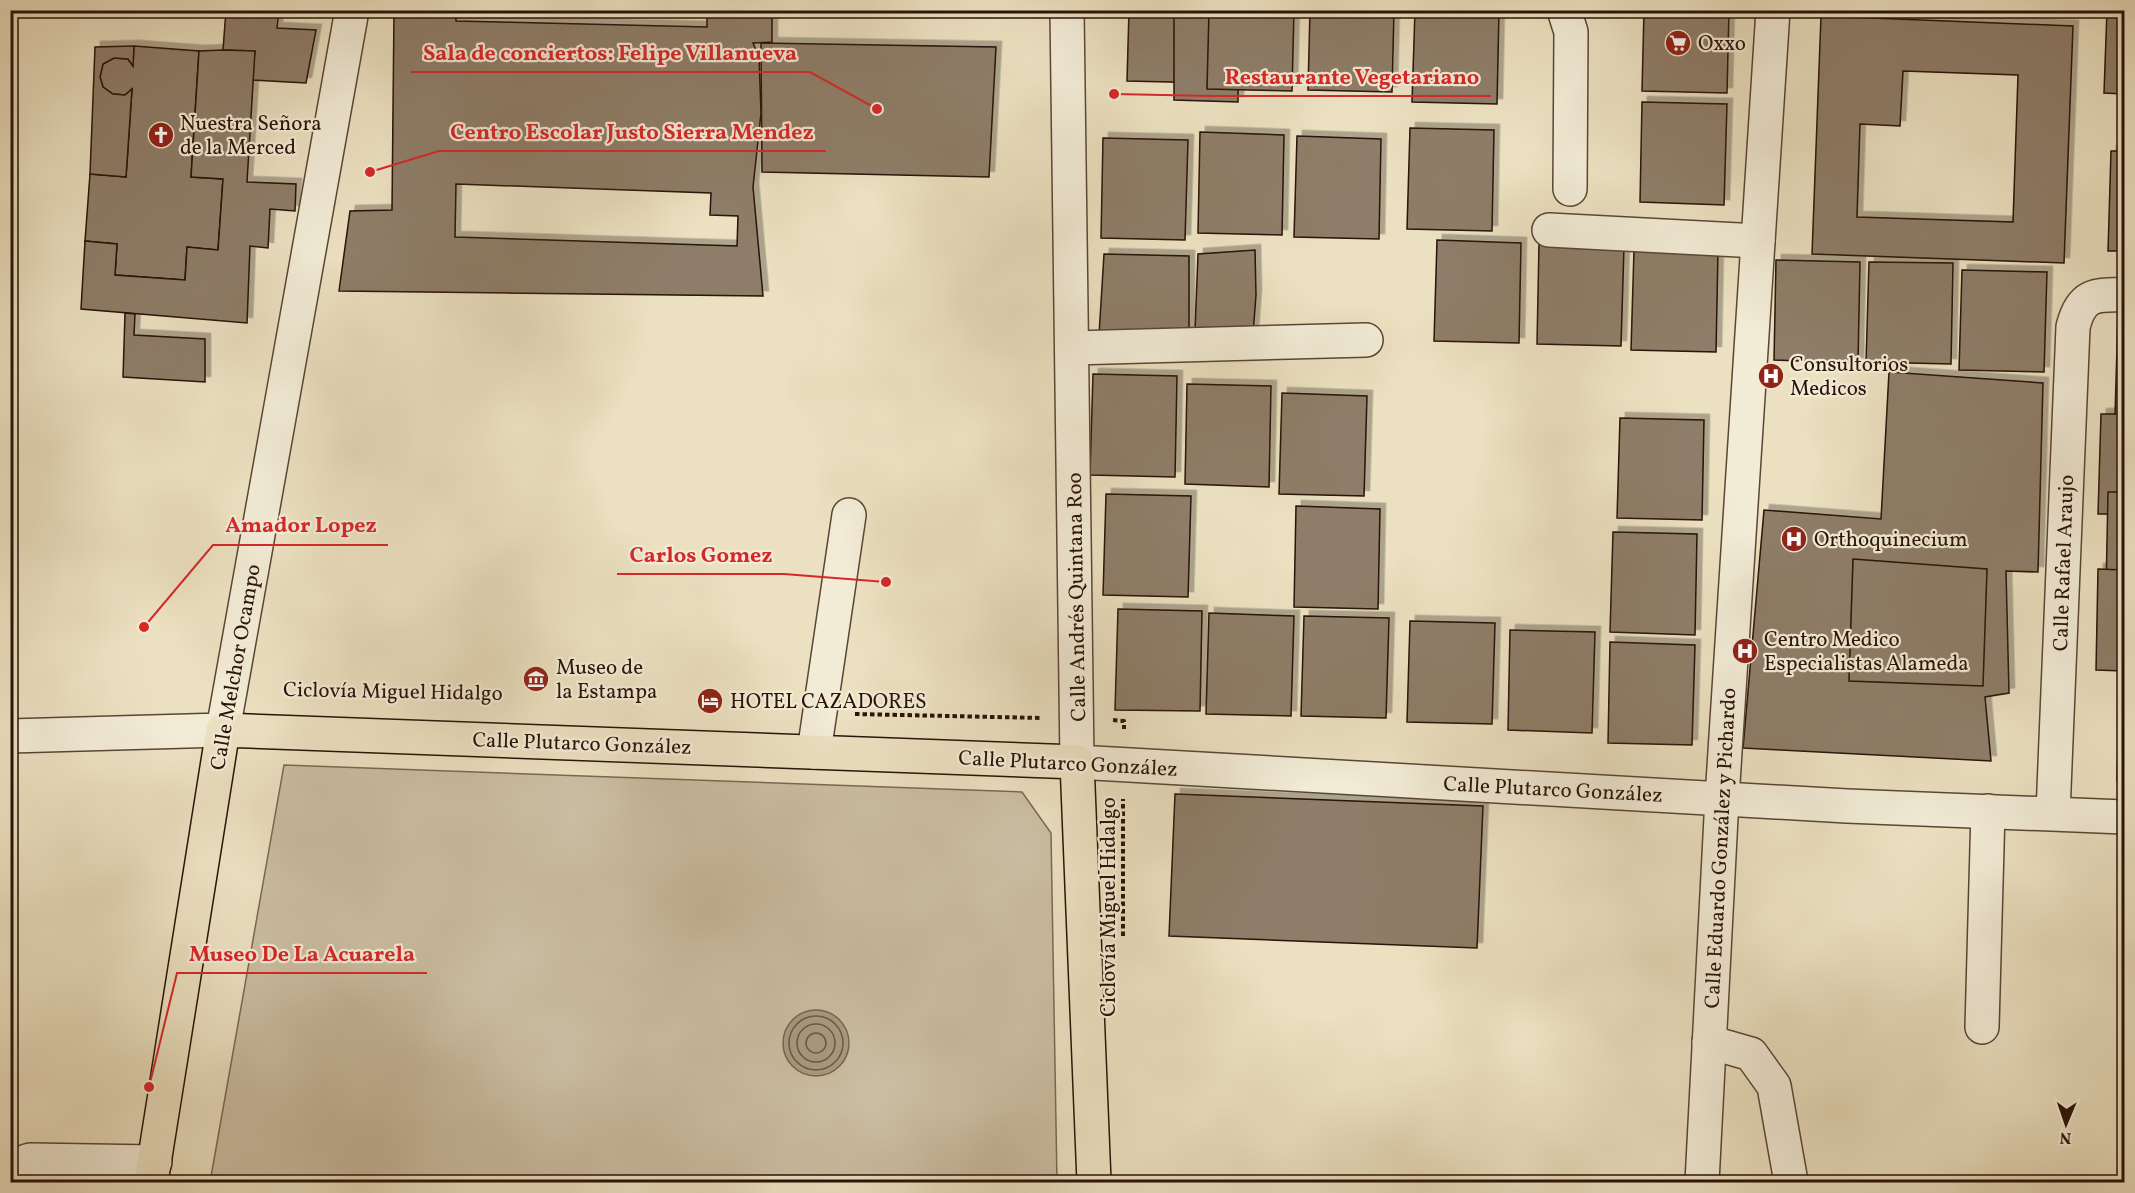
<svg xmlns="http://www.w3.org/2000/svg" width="2135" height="1193" font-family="Vollkorn,serif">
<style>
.green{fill:#cabda1;stroke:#7a6854;stroke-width:1.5}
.water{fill:#a99a81;stroke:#766450;stroke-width:1.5}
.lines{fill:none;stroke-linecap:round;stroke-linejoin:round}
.shore{stroke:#6a5644;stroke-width:1.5}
.building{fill:#8e7d67;stroke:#2a1207;stroke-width:1.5;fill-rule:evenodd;filter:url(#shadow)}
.minor-casing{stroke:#5a4635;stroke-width:36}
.major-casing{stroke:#2a1207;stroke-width:36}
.path{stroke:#2a1207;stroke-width:4;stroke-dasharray:4.5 3;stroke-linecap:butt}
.minor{stroke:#f2ebd6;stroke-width:33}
.major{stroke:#ebe0c0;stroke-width:33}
.labels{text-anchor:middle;stroke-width:4.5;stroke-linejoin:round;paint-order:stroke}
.poi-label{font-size:21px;fill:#2a1207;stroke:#f2ebd6;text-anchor:start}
.street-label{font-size:21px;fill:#2a1207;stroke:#f2ebd6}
.leader{fill:none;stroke:#d62828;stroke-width:2}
.callout-dot{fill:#d62828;stroke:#f2ebd6;stroke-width:2}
.callout-label{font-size:22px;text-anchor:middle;font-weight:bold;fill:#d62828;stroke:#f2ebd6;stroke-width:4.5;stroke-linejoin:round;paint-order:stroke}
</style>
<defs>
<filter id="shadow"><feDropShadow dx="5.5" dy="-5.5" stdDeviation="0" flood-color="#0004"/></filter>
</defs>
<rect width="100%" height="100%" fill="#ebe0c0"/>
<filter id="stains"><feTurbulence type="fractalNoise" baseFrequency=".00333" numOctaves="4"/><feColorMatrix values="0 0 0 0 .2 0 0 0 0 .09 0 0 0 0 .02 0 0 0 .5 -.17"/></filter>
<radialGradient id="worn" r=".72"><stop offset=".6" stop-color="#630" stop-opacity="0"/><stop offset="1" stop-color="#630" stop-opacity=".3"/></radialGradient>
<polygon class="green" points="284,765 1022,792 1051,833 1057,1182 210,1182"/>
<circle class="water" cx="816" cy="1043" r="33"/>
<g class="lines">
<g class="shore">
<circle cx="816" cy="1043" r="27"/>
<circle cx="816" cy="1043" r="19"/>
<circle cx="816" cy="1043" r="10"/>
</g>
</g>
<g class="building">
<polygon points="226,10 279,10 277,28 316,30 306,83 252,80 255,51 223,50"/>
<polygon points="288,10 314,10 305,16 292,14"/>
<path d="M 394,10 L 456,10 L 456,21 L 707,27 L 707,10 L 772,10 L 772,42 L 753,43 L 759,57 L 761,113 L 753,187 L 763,296 L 339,291 L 350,211 L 392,210 ZM 456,184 L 711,193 L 710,215 L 738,216 L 737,246 L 455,237 Z"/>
<polygon points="1129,10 1214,10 1212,83 1127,81"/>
<polygon points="1174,10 1239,10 1238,102 1174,100"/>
<polygon points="1209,10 1294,10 1292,91 1207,89"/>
<polygon points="1310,10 1394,10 1392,92 1308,90"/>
<polygon points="1415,10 1499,10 1497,104 1412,102"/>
<polygon points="1644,10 1729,10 1727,93 1642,91"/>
<polygon points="2107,10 2124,10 2124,94 2104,93"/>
<path d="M 1821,16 L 2073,26 L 2064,263 L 1812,254 ZM 1903,71 L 2018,75 L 2013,222 L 1857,217 L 1860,124 L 1900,126 Z"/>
<polygon points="761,43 996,47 989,177 762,172"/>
<polygon points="134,46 199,51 191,177 223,179 218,250 187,247 185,280 115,275 117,244 85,241 90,174 126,177 132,89 125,95 113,94 103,87 100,77 103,64 114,58 128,59 133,66"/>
<polygon points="134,46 133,66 128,59 114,58 103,64 100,77 103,87 113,94 125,95 132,89 126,177 90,174 95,47"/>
<polygon points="223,50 255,51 247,182 296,184 295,211 270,209 268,248 250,246 247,323 81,309 85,241 117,244 115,275 185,280 187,247 218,250 223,179 191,177 199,51"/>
<polygon points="1642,102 1727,104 1724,205 1640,202"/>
<polygon points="1410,128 1494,130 1492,231 1407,229"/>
<polygon points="1200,132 1284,135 1282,235 1198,233"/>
<polygon points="1297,136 1381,139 1379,239 1294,237"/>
<polygon points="1103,138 1188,140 1185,240 1101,238"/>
<polygon points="2111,151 2124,151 2124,251 2108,251"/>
<polygon points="1437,240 1521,243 1519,343 1434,341"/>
<polygon points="1539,243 1624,246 1621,346 1537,344"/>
<polygon points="1255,250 1256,295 1253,334 1195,331 1198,254"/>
<polygon points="1634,250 1718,251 1716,352 1631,350"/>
<polygon points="1104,254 1189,256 1189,332 1099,335"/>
<polygon points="1776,260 1860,262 1858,363 1774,360"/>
<polygon points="1869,262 1953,263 1951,364 1866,362"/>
<polygon points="1962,270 2047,272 2044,372 1959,370"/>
<polygon points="125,313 135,314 134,335 205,339 205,382 123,377"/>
<polygon points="2118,314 2124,314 2124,415 2115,415"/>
<polygon points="1889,372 2043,383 2038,572 2006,571 2009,693 1985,697 1991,761 1743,748 1764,510 1881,519"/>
<polygon points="1093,374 1177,376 1175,477 1090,475"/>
<polygon points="1187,384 1271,386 1269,487 1185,484"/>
<polygon points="1282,393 1367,396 1364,496 1279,494"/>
<polygon points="2101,414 2124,414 2124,514 2098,514"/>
<polygon points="1620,418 1704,420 1702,520 1617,518"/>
<polygon points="2108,492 2124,492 2124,593 2106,592"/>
<polygon points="1106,494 1191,496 1188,597 1103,595"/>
<polygon points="1296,506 1380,509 1378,609 1294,607"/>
<polygon points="1613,532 1697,534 1695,635 1610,632"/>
<polygon points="1853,559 1987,569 1983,686 1849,681"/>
<polygon points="2098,569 2124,570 2124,671 2096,670"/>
<polygon points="1118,609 1202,611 1200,711 1115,710"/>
<polygon points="1209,613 1294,616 1291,716 1206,714"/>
<polygon points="1304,616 1389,618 1386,718 1301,716"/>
<polygon points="1410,621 1495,623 1492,724 1407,722"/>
<polygon points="1510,630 1595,632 1592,733 1508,730"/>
<polygon points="1610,642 1695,645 1692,745 1608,743"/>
<polygon points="2120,680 2124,680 2124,781 2117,780"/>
<polygon points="1175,794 1483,806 1477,948 1169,936"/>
<polygon points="75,1170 86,1182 60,1182"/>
</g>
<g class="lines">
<g class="minor-casing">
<g id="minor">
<polyline points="1067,10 1077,762 1847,806 2124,817"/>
<polyline points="1564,10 1571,32 1570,189"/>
<polyline points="1549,230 1758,241"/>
<polyline points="1072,348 1366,340"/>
<polyline points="10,736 223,730 352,10"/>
<polyline points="814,752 849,515"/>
<path d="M 2053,813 L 2073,327 C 2081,295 2094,294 2124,295"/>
<polyline points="1982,1027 1988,811"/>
<polyline points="1709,1042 1751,1054 1774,1086 1791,1182"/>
<path d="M 13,1182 C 13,1169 17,1163 30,1160 L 155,1162"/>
<polyline points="1702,1182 1722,798 1773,10"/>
</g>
</g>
<g class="major-casing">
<polyline id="major" points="151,1182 223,730 1077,762 1094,1182"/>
</g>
<g class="path">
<polyline points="855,714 1042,718"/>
<polyline points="1113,720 1124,721 1124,729"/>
<polyline points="1123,936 1123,799"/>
</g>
<use href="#minor" class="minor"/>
<use href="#major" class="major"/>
</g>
<defs>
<g id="supermarket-disc" transform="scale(1.35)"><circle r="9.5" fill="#8f2418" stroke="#f2ebd6"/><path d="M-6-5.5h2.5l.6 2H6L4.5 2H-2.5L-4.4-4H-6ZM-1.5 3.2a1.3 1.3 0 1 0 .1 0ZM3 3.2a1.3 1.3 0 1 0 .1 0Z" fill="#fff"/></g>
<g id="church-disc" transform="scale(1.35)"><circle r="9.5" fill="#8f2418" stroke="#f2ebd6"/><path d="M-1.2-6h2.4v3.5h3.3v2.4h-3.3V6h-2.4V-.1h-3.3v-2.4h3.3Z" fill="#fff"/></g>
<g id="hospital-disc" transform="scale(1.35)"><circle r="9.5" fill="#8f2418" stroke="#f2ebd6"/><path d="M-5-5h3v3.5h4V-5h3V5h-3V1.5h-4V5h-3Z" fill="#fff"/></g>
<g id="museum-disc" transform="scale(1.35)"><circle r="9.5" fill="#8f2418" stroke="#f2ebd6"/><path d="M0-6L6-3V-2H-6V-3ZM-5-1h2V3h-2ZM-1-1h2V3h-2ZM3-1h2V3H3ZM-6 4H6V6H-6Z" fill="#fff"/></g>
<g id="hotel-disc" transform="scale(1.35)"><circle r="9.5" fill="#8f2418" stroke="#f2ebd6"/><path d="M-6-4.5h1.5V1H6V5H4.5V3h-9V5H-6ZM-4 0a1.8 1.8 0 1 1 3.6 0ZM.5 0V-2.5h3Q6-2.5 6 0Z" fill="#fff"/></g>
</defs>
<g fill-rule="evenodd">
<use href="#supermarket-disc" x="1678" y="43"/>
<use href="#church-disc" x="161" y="135"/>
<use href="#hospital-disc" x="1771" y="376"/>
<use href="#hospital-disc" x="1794" y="539"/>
<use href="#hospital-disc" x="1745" y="651"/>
<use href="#museum-disc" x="536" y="679"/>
<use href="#hotel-disc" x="710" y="701"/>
</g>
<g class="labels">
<g class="poi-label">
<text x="1698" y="50">Oxxo</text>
<text x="180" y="130">Nuestra Señora<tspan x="180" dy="24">de la Merced</tspan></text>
<text x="1790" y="371">Consultorios<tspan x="1790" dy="24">Medicos</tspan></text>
<text x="1814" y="546">Orthoquinecium</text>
<text x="1764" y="646">Centro Medico<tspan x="1764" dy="24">Especialistas Alameda</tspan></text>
<text x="556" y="674">Museo de<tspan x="556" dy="24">la Estampa</tspan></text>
<text x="730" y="708">HOTEL CAZADORES</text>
</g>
<g class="street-label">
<text transform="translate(2063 563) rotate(-88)" y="7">Calle Rafael Araujo</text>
<text transform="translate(1076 597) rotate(-91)" y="7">Calle Andrés Quintana Roo</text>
<text transform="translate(235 667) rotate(-80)" y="7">Calle Melchor Ocampo</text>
<text transform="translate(393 691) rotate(1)" y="7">Ciclovía Miguel Hidalgo</text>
<text transform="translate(582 743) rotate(2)" y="7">Calle Plutarco González</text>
<text transform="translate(1068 763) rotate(3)" y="7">Calle Plutarco González</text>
<text transform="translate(1553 789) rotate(3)" y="7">Calle Plutarco González</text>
<text transform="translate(1720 848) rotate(-87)" y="7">Calle Eduardo González y Pichardo</text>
<text transform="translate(1108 907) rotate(-90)" y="7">Ciclovía Miguel Hidalgo</text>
</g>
</g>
<path class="leader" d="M877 109L810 72H411M1114 94L1212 96H1491M370 172L439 151H826M144 627L213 545H388M886 582L784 574H617M149 1087L177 973H427"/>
<g class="callout-dot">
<circle cx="877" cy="109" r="6"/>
<circle cx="1114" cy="94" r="6"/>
<circle cx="370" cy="172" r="6"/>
<circle cx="144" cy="627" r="6"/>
<circle cx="886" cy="582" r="6"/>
<circle cx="149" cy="1087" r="6"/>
</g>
<g class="callout-label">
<text x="610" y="60">Sala de conciertos: Felipe Villanueva</text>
<text x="1352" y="84">Restaurante Vegetariano</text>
<text x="632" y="139">Centro Escolar Justo Sierra Mendez</text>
<text x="301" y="532">Amador Lopez</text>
<text x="701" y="562">Carlos Gomez</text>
<text x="302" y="961">Museo De La Acuarela</text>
</g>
<rect width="2135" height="1193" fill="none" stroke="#ebe0c0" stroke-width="36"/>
<rect x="12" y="12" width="2111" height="1169" fill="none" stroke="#2a1207" stroke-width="3"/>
<rect x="18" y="18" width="2099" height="1157" fill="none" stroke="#2a1207" stroke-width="1.5"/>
<g transform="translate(2066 1124) rotate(182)" stroke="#f2ebd6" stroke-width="4.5" paint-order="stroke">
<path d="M0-4.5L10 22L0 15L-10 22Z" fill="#2a1207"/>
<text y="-9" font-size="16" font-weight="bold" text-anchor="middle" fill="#2a1207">N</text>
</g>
<rect width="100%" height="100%" filter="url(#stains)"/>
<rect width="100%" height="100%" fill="url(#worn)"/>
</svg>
